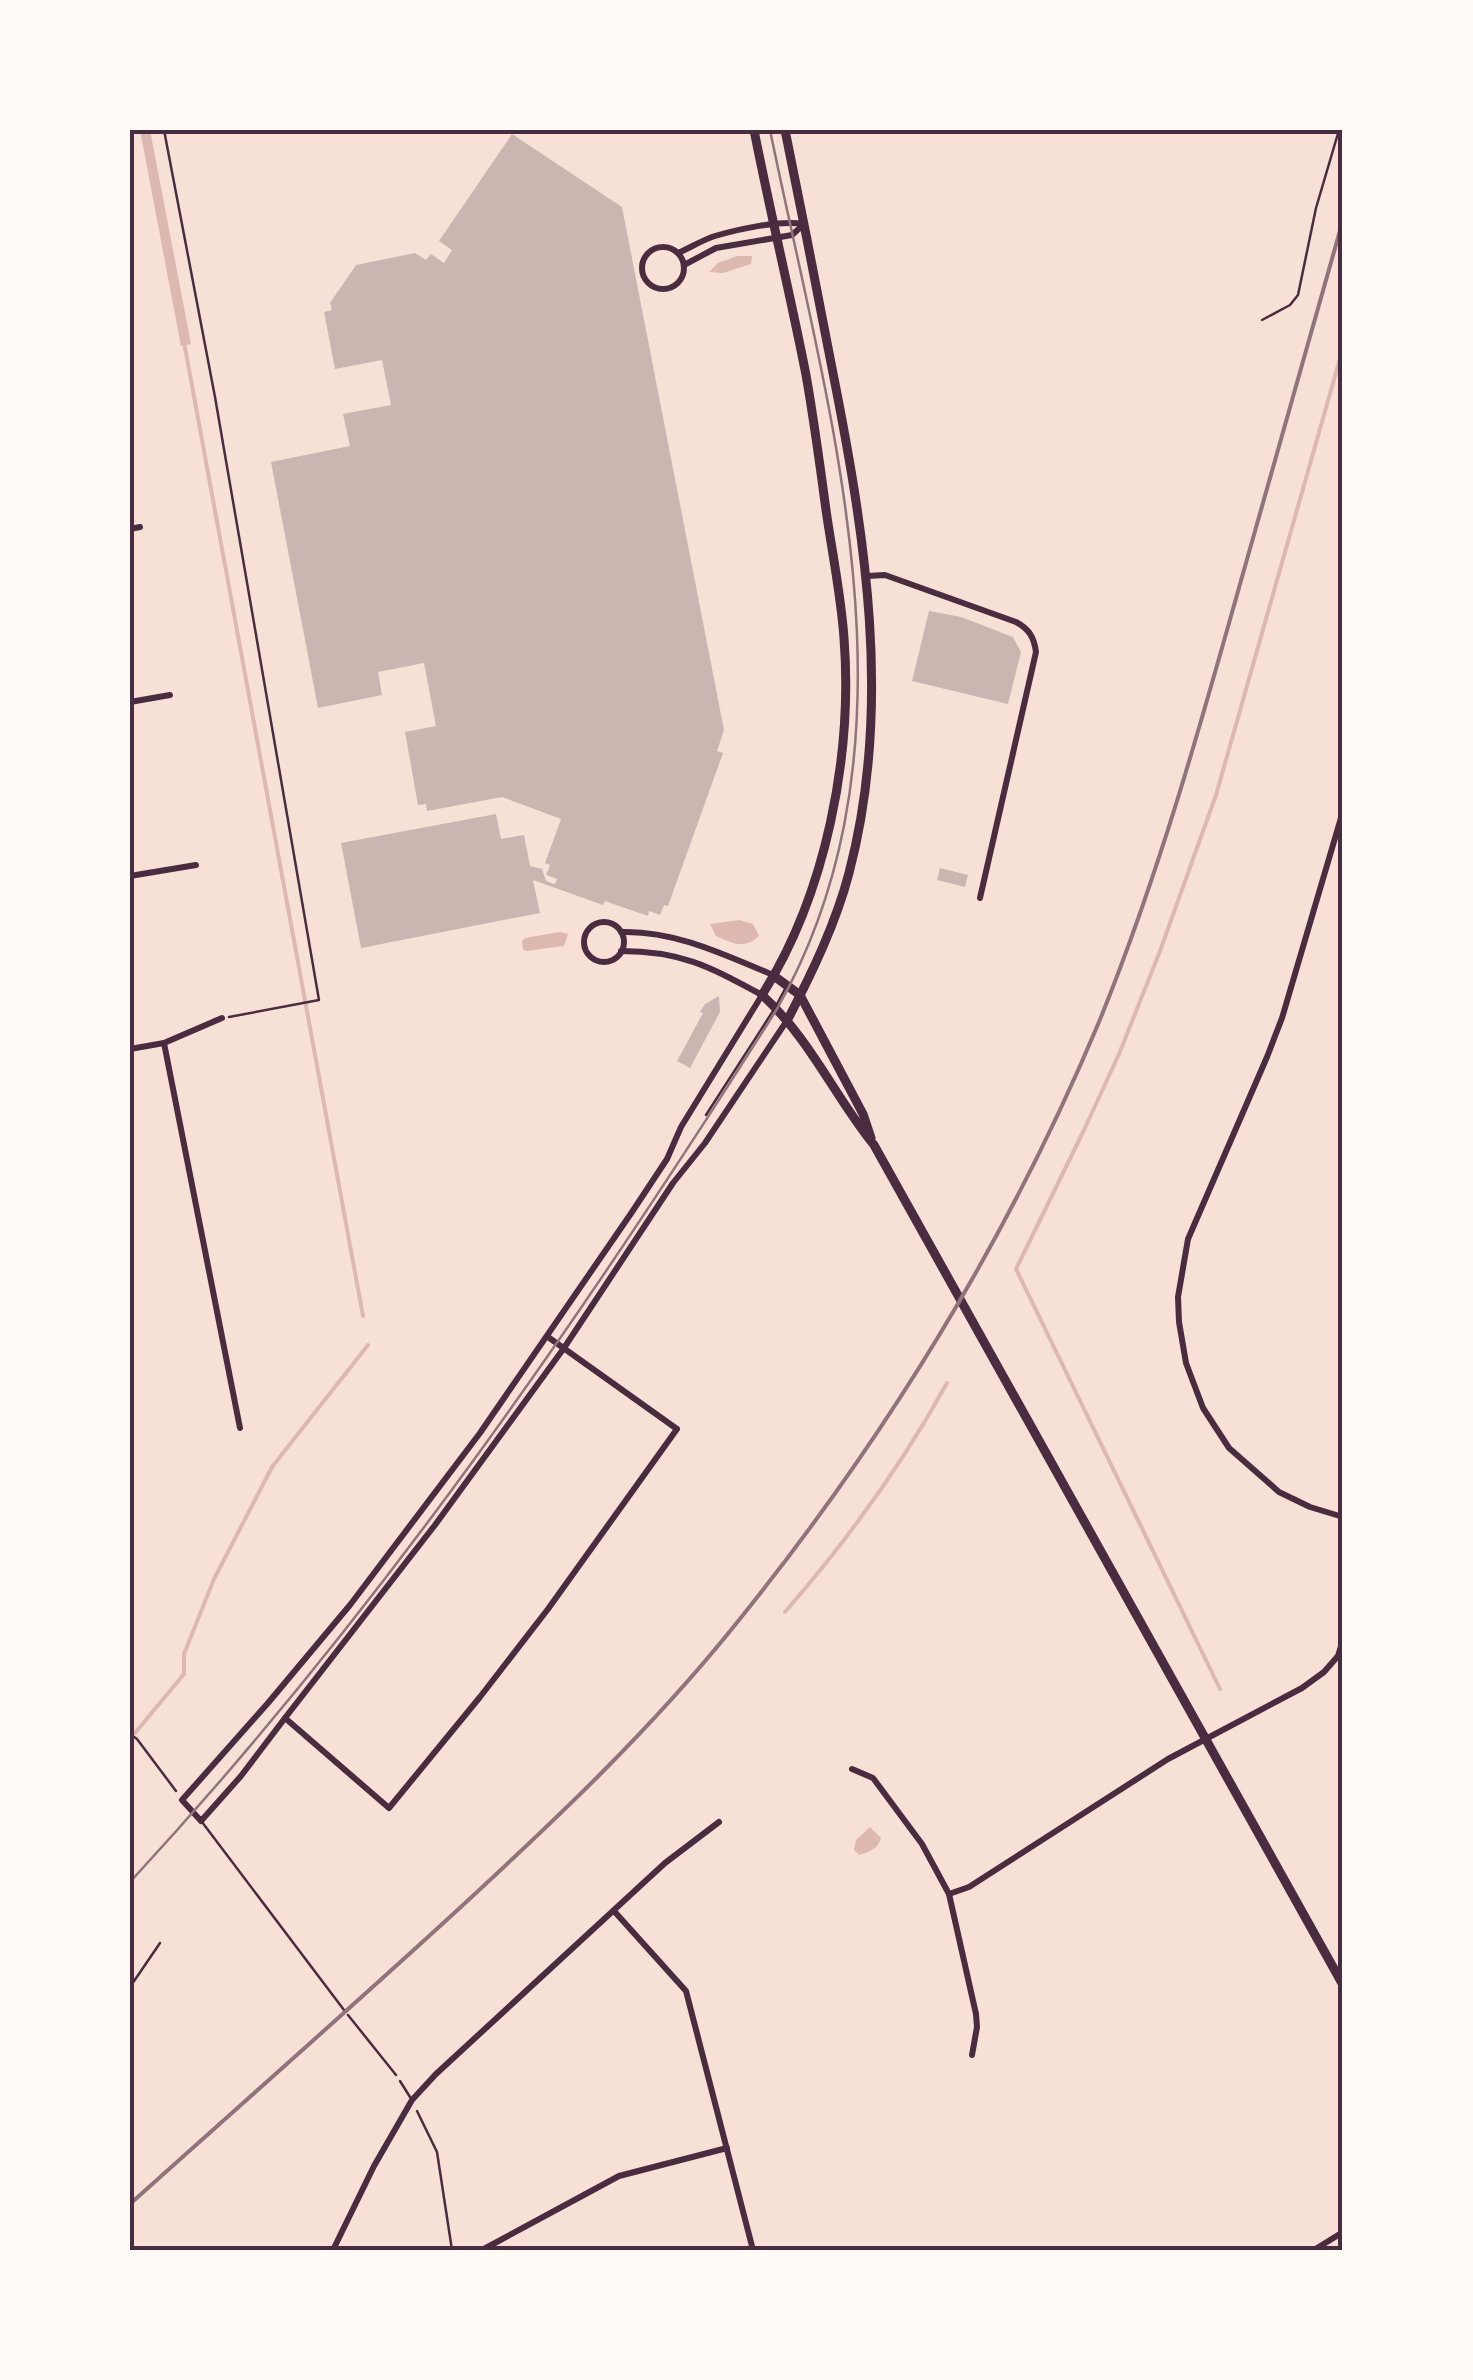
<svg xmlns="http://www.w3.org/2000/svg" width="1473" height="2380" font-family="'Fira Sans',sans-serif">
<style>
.water{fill:#dcb8b0}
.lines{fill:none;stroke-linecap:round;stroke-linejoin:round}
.stream{stroke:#dcb8b0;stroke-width:4}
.building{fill:#ccb4b1}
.path{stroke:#4a2c40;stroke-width:2.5}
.service{stroke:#4a2c40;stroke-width:2.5}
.minor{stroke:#4a2c40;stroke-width:6}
.secondary{stroke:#4a2c40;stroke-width:9}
.tram{stroke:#8f747c;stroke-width:2.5}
.rail{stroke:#8f747c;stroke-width:4}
.neatline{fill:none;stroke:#4a2c40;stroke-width:4}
</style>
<rect width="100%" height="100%" fill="#f7e1d7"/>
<g class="water">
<polygon points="140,130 150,130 191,344 181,346"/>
<polygon points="737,256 752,256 751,264 723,273 709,272 718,263"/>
<path d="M 739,920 L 753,924 L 759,936 C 744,950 732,943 716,936 L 710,924 Z"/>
<polygon points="560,932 568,934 564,946 526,951 523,949 522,941 525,938"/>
<path d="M 870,1827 L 881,1838 C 878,1849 869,1852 859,1855 L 854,1850 L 856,1840 Z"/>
</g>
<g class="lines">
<g class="stream">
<polyline points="184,342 363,1316"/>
<path d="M 785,1612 C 846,1542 902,1465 947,1383"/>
<polyline points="1220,1689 1016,1269 1084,1130 1119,1054 1160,951 1216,795 1343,348"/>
<polyline points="135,1733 184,1674 184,1654 214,1579 272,1467 368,1345"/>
<polyline points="130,1739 131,1738"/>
</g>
</g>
<g class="building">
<polygon points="512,134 622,207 724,730 717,751 723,753 668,906 664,905 660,915 649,911 648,916 605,901 603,905 533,880 540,913 361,948 341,843 496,814 501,839 524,835 530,866 542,869 546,881 555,884 557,879 546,875 550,865 545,863 561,819 502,797 427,811 426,804 418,805 405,732 436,726 424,663 378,672 382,695 318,708 271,462 350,446 343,414 391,405 382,360 335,369 324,312 332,310 330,303 356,265 415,253 426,260 431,254 444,263 452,250 439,241"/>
<polygon points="929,611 961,617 1013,637 1021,652 1008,704 912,681"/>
<polygon points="940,868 968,875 965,887 937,880"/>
<polygon points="719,996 720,1012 690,1068 677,1061 703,1013 700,1012 705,1004"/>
</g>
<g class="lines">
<g class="path">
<polyline points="164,130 215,397 319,1000 229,1017"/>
<polyline points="1262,320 1290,305 1298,295 1316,208 1339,130"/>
<polyline points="130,1734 137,1739 176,1791"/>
<polyline points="130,1987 160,1943"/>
<polyline points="348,2015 396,2075"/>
<polyline points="417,2111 437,2152 452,2250"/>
</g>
<g class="service">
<polyline points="777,1004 785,989"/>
<polyline points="706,1115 773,1011"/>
<polyline points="202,1822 344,2010"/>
<polyline points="400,2081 410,2097"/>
</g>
<g class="minor">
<circle cx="663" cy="268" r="21"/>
<path d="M 678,253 C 690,248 702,240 715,236 C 739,229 779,220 804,224"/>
<polyline points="684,265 716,248 792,235 803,225"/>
<polyline points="130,529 140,527"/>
<path d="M 867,576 L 885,575 L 1016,622 C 1029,629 1034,637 1036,652 L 980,898"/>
<polyline points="130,702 170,695"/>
<polyline points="1343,811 1282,1018 1267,1057 1188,1239 1178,1297 1179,1322 1186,1363 1203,1408 1229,1448 1279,1492 1310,1507 1343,1517"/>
<polyline points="130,876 196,865"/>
<circle cx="604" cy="942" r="20"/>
<path d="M 621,932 C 674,930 725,955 773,975"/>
<path d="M 621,951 C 682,951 710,967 762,995 L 681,1127 L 667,1159 L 632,1212 L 480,1433 L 350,1605 L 268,1703 L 182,1800 L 201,1821 L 241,1776 L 285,1718 L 435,1525 L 564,1348 L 673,1183 L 705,1143 L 788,1019"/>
<polyline points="164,1043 240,1428"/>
<polyline points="130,1049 164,1043 222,1018"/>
<polyline points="285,1718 389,1808 480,1697 548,1609 677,1429 548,1337"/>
<polyline points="852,1769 873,1778 922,1844 949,1894 976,2014 977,2027 972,2055"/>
<polyline points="949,1894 969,1887 1168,1759 1302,1688 1324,1672 1338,1656 1343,1640"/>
<polyline points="614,1911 686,1991 753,2250"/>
<polyline points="333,2250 374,2166 412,2100 436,2074 665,1863 719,1822"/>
<polyline points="482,2250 619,2176 727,2148"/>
<polyline points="1314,2250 1343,2232"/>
</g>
<g class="secondary">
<path d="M 754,130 C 770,212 790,293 806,375 C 814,420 820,465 826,510 C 832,552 841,595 844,638 C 853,756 826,894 762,995 C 809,1037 835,1097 874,1145 L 1343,1985"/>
<path d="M 785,130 C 801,209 817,289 832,368 C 865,534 893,706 849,873 C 836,923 812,973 788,1019"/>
<polyline points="774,976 800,995 863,1114 871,1138"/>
</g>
<path class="tram" d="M 130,1882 C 377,1615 583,1316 777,1009 C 931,737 828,414 770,130"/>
<path class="rail" d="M 130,2204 C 237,2108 345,2013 451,1916 C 551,1824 650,1731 735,1625 C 883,1442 1008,1239 1099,1022 C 1158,877 1200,727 1242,577 C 1275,458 1310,339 1343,220"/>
</g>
<rect width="1473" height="2380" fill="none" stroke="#fffaf5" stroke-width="265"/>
<rect x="132" y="132" width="1208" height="2116" class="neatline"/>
</svg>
